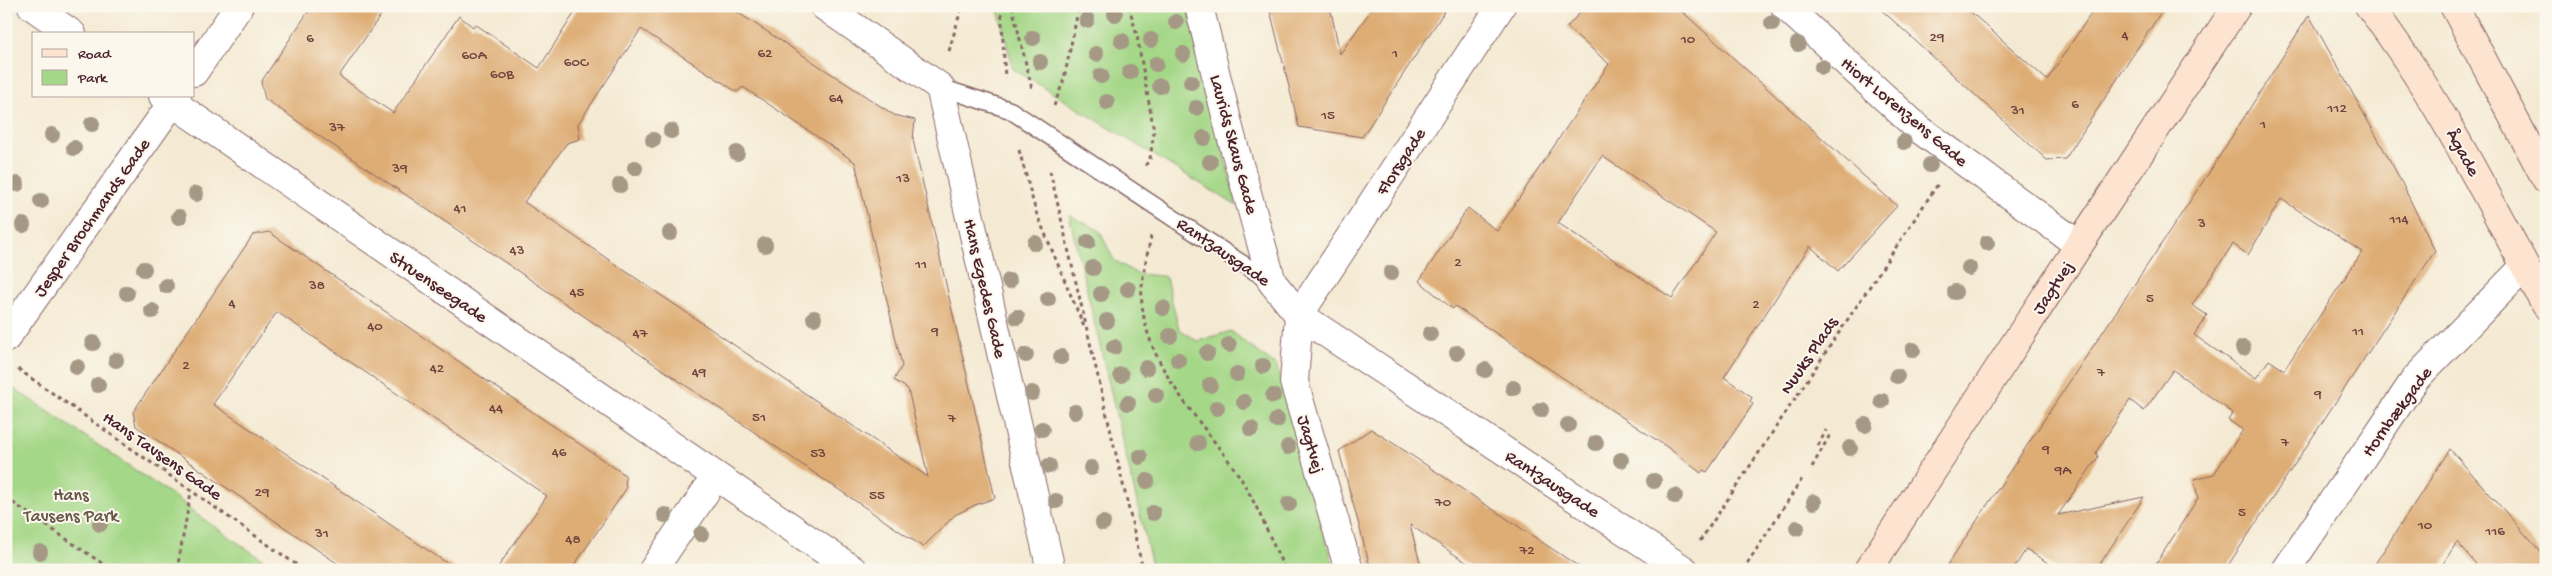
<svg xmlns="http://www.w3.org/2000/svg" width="2552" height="576" font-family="'Gochi Hand',sans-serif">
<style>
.green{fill:#a4d787;stroke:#777b59}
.building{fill:#dead76;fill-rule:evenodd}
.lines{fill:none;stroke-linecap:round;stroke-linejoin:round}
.lane-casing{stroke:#866666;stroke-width:19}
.street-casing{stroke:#866666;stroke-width:30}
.secondary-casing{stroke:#866666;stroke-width:30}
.path{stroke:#866666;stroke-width:3;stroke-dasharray:4 4;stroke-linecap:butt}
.lane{stroke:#fff;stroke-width:16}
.street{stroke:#fff;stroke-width:28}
.secondary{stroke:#fde4d1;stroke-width:28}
.tree{fill:#a59986}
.labels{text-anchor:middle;stroke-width:4;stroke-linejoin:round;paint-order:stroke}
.number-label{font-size:15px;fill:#6f423e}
.street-label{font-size:18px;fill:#4a1f2b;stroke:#fbf7ec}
.park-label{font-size:18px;fill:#655647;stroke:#fbf7ec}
</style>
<rect width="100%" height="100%" fill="#fbf7ec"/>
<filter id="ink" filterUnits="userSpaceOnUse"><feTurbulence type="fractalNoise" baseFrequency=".02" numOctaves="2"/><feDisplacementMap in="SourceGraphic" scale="10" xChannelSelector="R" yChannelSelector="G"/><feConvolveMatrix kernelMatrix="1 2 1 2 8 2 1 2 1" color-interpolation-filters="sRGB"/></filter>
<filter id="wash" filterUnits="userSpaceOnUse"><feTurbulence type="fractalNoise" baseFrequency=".0096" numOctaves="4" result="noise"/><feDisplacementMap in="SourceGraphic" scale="20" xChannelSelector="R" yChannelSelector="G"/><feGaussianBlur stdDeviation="1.12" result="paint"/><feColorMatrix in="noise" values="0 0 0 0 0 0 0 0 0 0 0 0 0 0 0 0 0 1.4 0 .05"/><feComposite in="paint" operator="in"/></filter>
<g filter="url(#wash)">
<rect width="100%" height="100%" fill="#f4ead3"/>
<g class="green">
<polygon points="997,6 1187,6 1237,206 1013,69"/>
<polygon points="1069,215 1099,230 1114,260 1137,274 1163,276 1166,278 1179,329 1197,341 1231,331 1277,367 1335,570 1153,570"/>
<polygon points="6,383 181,501 196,514 278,570 6,570"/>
</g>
<g id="blocks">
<g class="building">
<path d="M 312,6 L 387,6 L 339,76 L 393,113 L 459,16 L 473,27 L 475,24 L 539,68 L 579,6 L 728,6 L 894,115 L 915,120 L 913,140 L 995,498 L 975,505 L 955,515 L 923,547 L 265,99 L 261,82 ZM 641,29 L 737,92 L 743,87 L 855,162 L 902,366 L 894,380 L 908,389 L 928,477 L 524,202 L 567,143 L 580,139 L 578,124 Z"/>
<polygon points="1269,6 1330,6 1340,54 1374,6 1448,6 1362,137 1299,127"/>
<path d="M 1586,6 L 1676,6 L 1897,206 L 1838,271 L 1810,246 L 1724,377 L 1752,397 L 1750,402 L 1753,404 L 1707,472 L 1703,470 L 1701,473 L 1670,449 L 1455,306 L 1453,309 L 1419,281 L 1468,208 L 1497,231 L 1609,64 L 1567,27 ZM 1602,156 L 1716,232 L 1672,298 L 1558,223 Z"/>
<polygon points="1877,6 1964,6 2047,80 2096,6 2165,6 2065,159 2047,160"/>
<path d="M 2309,15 L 2398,175 L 2435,251 L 2225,570 L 2152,570 L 2198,498 L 2194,479 L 2214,474 L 2243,430 L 2228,420 L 2233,413 L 2173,370 L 2144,411 L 2130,400 L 2096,452 L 2098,457 L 2058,515 L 2144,497 L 2096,570 L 2059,570 L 2026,549 L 2013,570 L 1944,570 L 2210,171 ZM 2281,199 L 2362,252 L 2284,370 L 2269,360 L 2256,378 L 2194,335 L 2207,315 L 2192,305 L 2233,244 L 2248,255 Z"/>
<polygon points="269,232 625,475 626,489 571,570 496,570 547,496 277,312 213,404 457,570 347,570 136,426 133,412 253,235"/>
<polygon points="1371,429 1402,449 1584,570 1478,570 1410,525 1422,570 1371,570 1339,451"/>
<polygon points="2450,449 2546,558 2546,570 2481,570 2457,542 2439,570 2371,570"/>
</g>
</g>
</g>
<g filter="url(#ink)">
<use href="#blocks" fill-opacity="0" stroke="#866666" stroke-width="1"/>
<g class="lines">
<g class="lane-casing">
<polyline id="lane" points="940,87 1010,110 1235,259 1272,282"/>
</g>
<g class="street-casing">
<g id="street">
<polyline points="32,6 72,34"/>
<polyline points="824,6 940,87 1051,570"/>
<polyline points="1199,6 1230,132 1272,282 1299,315 1684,570"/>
<polyline points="1785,6 1919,129 2079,245"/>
<polyline points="194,72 239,6"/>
<polyline points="163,96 853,570"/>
<polyline points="6,338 177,96"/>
<polyline points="653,570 716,476"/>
<polyline points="1349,570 1294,382 1299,315 1501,6"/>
<polyline points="2286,570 2416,378 2525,266"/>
</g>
</g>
<g class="secondary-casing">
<g id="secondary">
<path d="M 2369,6 C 2440,99 2490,203 2546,305"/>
<polyline points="2454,6 2546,179"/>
<polyline points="1868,570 2079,245 2237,6"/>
</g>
</g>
<g class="path">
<polyline points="1001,6 1005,78"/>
<polyline points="1012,6 1032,89"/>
<polyline points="1129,6 1137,36 1154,131 1150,159 1145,166"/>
<polyline points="949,51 962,6"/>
<polyline points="1054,106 1064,79 1079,6"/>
<polyline points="1019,150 1036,212 1085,329"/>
<polyline points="1050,171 1143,570"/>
<path d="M 1151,236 C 1147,257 1140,282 1142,304 C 1148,370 1203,422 1238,474 C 1257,504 1270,538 1285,570"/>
<polyline points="18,369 304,570"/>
<polyline points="1818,446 1826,430"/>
<polyline points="1812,467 1831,433"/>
<polyline points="6,498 112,570"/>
<polyline points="1700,541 1938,184"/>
<polyline points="177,570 191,492"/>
<polyline points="1743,570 1804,476"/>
</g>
<use href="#lane" class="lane"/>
<use href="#street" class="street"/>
<use href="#secondary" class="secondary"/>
</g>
<g class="tree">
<circle cx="1115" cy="14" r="8"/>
<circle cx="1087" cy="20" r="8"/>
<circle cx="1176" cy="22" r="8"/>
<circle cx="1772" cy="23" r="8"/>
<circle cx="1033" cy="38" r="8"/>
<circle cx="1151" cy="40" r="8"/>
<circle cx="1122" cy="41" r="8"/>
<circle cx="1798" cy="44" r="8"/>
<circle cx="1096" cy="54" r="8"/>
<circle cx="1183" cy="54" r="8"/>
<circle cx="1040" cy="62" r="8"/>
<circle cx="1156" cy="64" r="8"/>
<circle cx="1822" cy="67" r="8"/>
<circle cx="1130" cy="72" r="8"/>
<circle cx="1101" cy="76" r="8"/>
<circle cx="1191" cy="82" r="8"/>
<circle cx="1160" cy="86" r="8"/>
<circle cx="1107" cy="102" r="8"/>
<circle cx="1196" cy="108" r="8"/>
<circle cx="92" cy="124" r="8"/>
<circle cx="671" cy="131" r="8"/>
<circle cx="52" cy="135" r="8"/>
<circle cx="1204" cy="138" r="8"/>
<circle cx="653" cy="140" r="8"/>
<circle cx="1904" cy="142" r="8"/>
<circle cx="74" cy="148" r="8"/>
<circle cx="737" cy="153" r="8"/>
<circle cx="1210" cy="162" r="8"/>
<circle cx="1930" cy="165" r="8"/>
<circle cx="635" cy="168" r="8"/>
<circle cx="17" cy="184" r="8"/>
<circle cx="620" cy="185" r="8"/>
<circle cx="196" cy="194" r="8"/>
<circle cx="41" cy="201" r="8"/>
<circle cx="179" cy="217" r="8"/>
<circle cx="23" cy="225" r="8"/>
<circle cx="670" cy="233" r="8"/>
<circle cx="1088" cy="242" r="8"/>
<circle cx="1035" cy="243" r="8"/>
<circle cx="1987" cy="243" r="8"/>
<circle cx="765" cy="245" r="8"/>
<circle cx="1093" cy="268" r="8"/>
<circle cx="1969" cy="268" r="8"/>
<circle cx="144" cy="269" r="8"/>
<circle cx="1391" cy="273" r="8"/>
<circle cx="1009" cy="281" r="8"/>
<circle cx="166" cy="286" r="8"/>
<circle cx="1128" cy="289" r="8"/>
<circle cx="1955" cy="292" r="8"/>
<circle cx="127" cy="293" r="8"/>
<circle cx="1101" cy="294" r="8"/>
<circle cx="1048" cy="299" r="8"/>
<circle cx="1163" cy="308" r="8"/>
<circle cx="152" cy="311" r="8"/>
<circle cx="1017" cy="317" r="8"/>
<circle cx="814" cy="318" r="8"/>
<circle cx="1107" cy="321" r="8"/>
<circle cx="1430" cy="334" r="8"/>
<circle cx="1170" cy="336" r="8"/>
<circle cx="93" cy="343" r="8"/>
<circle cx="1229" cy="345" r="8"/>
<circle cx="1114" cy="347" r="8"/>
<circle cx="2243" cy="348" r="8"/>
<circle cx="1913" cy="350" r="8"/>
<circle cx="1207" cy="353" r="8"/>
<circle cx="1457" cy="353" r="8"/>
<circle cx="1026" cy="355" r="8"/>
<circle cx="1061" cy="357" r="8"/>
<circle cx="116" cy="360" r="8"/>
<circle cx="1178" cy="360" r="8"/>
<circle cx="1263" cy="366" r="8"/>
<circle cx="77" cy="367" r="8"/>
<circle cx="1146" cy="368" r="8"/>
<circle cx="1485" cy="370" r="8"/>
<circle cx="1237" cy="374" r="8"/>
<circle cx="1121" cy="375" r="8"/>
<circle cx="1897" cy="376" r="8"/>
<circle cx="98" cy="385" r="8"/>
<circle cx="1210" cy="385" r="8"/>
<circle cx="1513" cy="388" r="8"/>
<circle cx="1032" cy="393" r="8"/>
<circle cx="1156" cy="395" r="8"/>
<circle cx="1273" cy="396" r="8"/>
<circle cx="1882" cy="401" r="8"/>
<circle cx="1244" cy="402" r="8"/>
<circle cx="1128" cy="403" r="8"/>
<circle cx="1217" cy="408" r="8"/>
<circle cx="1541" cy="410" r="8"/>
<circle cx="1075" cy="412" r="8"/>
<circle cx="1277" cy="420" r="8"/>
<circle cx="1568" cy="425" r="8"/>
<circle cx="1865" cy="425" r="8"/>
<circle cx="1042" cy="429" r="8"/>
<circle cx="1251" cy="429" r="8"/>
<circle cx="1198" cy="443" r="8"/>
<circle cx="1596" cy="443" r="8"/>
<circle cx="1288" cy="447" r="8"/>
<circle cx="1850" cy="448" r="8"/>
<circle cx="1140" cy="457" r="8"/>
<circle cx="1621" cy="460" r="8"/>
<circle cx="1049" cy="466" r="8"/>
<circle cx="1091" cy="468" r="8"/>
<circle cx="1147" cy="481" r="8"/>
<circle cx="1654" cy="481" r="8"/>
<circle cx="1675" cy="496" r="8"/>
<circle cx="1056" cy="501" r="8"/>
<circle cx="1814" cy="502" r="8"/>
<circle cx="1289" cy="504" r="8"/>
<circle cx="1153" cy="513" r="8"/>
<circle cx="665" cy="515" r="8"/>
<circle cx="1103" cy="523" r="8"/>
<circle cx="100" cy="524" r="8"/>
<circle cx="1797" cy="528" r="8"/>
<circle cx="701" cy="534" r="8"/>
<circle cx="40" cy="552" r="8"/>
</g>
</g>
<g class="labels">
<g class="number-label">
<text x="2125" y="39">4</text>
<text x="1937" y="41">29</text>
<text x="310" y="42">6</text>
<text x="1688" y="43">10</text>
<text x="765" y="57">62</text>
<text x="1395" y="57">1</text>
<text x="474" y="59">60A</text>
<text x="576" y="66">60C</text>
<text x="502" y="78">60B</text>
<text x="836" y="102">64</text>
<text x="2075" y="108">6</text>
<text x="2337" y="112">112</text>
<text x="2018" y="114">31</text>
<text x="1328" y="119">15</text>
<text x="2263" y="128">1</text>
<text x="337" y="131">37</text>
<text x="400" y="172">39</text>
<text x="903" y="182">13</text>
<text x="460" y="212">41</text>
<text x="2399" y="223">114</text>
<text x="2202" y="227">3</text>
<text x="517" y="254">43</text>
<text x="1458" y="266">2</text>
<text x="921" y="268">11</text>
<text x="317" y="289">38</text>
<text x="577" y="296">45</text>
<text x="2150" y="302">5</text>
<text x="232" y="307">4</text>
<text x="1756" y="308">2</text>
<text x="375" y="330">40</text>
<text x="935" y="335">9</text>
<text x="2358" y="335">11</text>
<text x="640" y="337">47</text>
<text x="186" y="369">2</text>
<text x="437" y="372">42</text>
<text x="699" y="376">49</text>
<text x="2101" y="376">7</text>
<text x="2318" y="398">9</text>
<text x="496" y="412">44</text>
<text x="759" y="421">51</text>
<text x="952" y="422">7</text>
<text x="2285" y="446">7</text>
<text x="2046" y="453">9</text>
<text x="559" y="456">46</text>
<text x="818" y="457">53</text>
<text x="2063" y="474">9A</text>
<text x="262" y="496">29</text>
<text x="877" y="499">55</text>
<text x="1443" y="506">70</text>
<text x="2242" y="516">5</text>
<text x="2425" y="529">10</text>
<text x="2495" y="535">116</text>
<text x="322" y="537">31</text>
<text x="573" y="543">48</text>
<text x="1527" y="554">72</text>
</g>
<g class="street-label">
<text transform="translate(1905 111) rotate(40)" y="6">Hiort Lorenzens Gade</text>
<text transform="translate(1235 144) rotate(75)" y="6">Laurids Skaus Gade</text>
<text transform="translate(2464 152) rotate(61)" y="6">Ågade</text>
<text transform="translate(1400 161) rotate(-57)" y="6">Florsgade</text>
<text transform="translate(91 217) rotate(-55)" y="6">Jesper Brochmands Gade</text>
<text transform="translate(1224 251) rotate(34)" y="6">Rantzausgade</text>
<text transform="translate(439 286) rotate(34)" y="6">Struenseegade</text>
<text transform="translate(2052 287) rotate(-57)" y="6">Jagtvej</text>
<text transform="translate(986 288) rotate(77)" y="6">Hans Egedes Gade</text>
<text transform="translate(1808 355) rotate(-56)" y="6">Nuuks Plads</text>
<text transform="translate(2396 411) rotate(-54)" y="6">Hornbækgade</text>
<text transform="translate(1312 444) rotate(74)" y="6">Jagtvej</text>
<text transform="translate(163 455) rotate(35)" y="6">Hans Tavsens Gade</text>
<text transform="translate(1553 483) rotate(33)" y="6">Rantzausgade</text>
</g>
<g class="park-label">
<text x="71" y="500">Hans<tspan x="71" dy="21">Tavsens Park</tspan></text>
</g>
</g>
<rect width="2552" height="576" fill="none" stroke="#fbf7ec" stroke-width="25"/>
<rect x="32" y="32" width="162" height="65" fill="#fbf7ec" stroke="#b4a19f"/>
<rect x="42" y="49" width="25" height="8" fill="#fde4d1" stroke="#b4a19f"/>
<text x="78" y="58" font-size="15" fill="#4a1f2b">Road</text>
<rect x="42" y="70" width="25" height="15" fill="#a4d787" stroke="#b4a19f"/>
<text x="78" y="82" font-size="15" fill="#4a1f2b">Park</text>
</svg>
